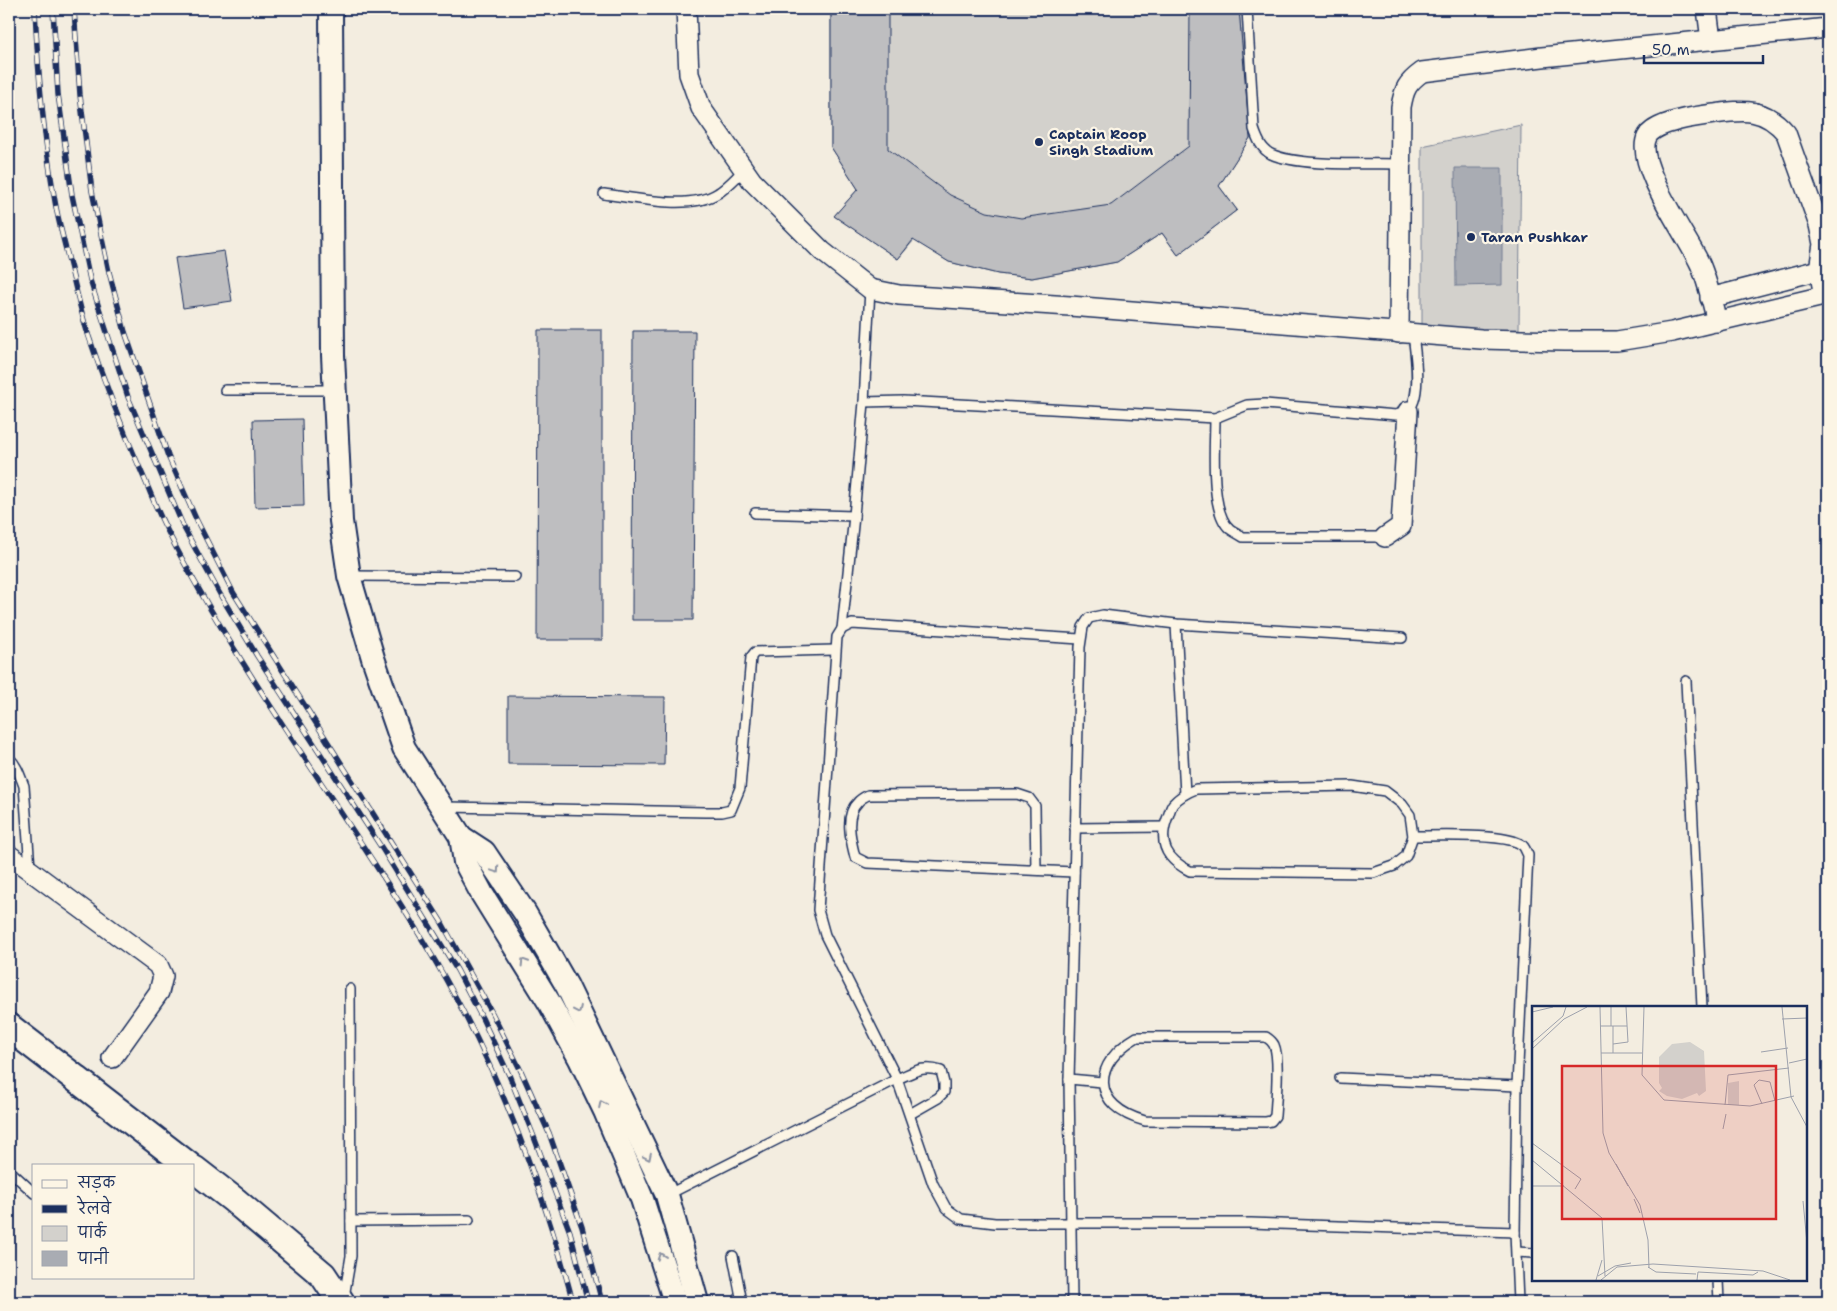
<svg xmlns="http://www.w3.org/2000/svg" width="1837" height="1311" font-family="'Shantell Sans','Playpen Sans Deva',sans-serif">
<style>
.green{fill:#d3d1cc;stroke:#778095}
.water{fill:#a9acb3;stroke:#707a91}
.building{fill:#bebec0;stroke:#1b2f5e}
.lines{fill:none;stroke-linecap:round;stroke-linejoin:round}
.service-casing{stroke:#1b2f5e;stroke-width:12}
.minor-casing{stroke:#1b2f5e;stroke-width:22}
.tertiary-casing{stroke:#1b2f5e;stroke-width:26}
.secondary-casing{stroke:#1b2f5e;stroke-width:30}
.service{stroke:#fcf5e5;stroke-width:9}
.minor{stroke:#fcf5e5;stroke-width:19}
.tertiary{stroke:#fcf5e5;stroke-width:22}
.secondary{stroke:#fcf5e5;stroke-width:26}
.rail-casing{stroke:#1b2f5e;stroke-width:5.5}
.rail{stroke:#fcf5e5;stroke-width:4;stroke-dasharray:11;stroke-linecap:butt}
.oneway{stroke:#8c92a2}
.poi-dot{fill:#1b2f5e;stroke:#fcf5e5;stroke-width:2}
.labels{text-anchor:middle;stroke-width:4.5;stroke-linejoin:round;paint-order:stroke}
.poi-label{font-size:14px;font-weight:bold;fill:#1b2f5e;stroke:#fcf5e5;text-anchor:start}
.inset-road{fill:none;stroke:#9da1ac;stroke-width:1}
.view{fill:#d62828;fill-opacity:0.15;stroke:#d62828;stroke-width:2.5}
.inset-edge{fill:none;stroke:#1b2f5e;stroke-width:2.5}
</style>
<rect width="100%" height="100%" fill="#f3ede0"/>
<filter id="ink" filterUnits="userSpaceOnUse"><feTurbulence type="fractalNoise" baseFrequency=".02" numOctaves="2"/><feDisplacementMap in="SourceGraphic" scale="10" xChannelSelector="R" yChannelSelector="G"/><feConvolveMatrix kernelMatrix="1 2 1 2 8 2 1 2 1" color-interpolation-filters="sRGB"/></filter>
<g filter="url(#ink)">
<g class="green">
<polygon points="831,9 1239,9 1250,138 1219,186 1237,210 1178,255 1162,233 1117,262 1032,278 998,274 949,262 914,240 898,259 834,216 858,189 831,147"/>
<polygon points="1521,125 1519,329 1422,332 1422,146"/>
</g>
<polygon class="water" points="1455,168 1502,168 1502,285 1456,286"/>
<g class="building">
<polygon points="831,9 888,9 888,149 950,195 987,212 1021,218 1111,205 1189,146 1190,9 1239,9 1250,138 1219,186 1237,210 1178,255 1162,233 1117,262 1032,278 998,274 949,262 913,240 898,259 834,216 858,189 831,147"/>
<polygon points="224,251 232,301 183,308 175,258"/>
<polygon points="538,330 602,330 602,640 537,640"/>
<polygon points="633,331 695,331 693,620 632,620"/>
<polygon points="302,419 304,506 255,507 253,420"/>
<polygon points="508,696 665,697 664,765 508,764"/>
</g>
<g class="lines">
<g class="service-casing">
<g id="service">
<path d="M 1247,9 L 1254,129 C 1257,138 1261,149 1271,154 C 1300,167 1367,163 1400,164"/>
<path d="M 604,194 C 636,198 690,211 718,193 C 728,187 736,177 744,170"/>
<polyline points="225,390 335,390"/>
<path d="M 864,402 L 903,401 L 1215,418 L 1247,405 L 1265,404 L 1396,415 C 1399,414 1405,413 1407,411 C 1423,400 1415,352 1413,334"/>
<path d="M 1215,418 C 1215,444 1209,512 1230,529 C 1234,532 1239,534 1243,537 L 1385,537"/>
<polyline points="755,513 854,516 864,402 870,289"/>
<polyline points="350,576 515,577"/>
<polyline points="1176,624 1185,794"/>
<polyline points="842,629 854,516"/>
<polyline points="1080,639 852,624 842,629 837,637 818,910 825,935 897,1079 933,1184 946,1208 961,1219 995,1223 1251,1223 1515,1232"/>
<polyline points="1686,681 1702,1007"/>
<path d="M 9,758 C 17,765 20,776 24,786 L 30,868"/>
<path d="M 1352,786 L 1385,791 L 1402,804 L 1410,815 L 1413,836 L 1406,856 L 1394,866 L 1373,873 L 1190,871 C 1167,860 1158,844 1167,819 C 1169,815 1170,808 1173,804 C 1179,797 1188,792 1196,789 Z"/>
<polyline points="445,807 706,812 722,812 731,810 740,788 751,657 755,652 835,650"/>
<polyline points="1075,828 1164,827"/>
<path d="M 1413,836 C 1434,836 1508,833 1522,845 C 1525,847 1526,852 1528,855 L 1517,1086 L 1515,1232 L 1518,1302"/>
<path d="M 1036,870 L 1035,806 L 1029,798 L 1017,794 L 868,795 C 864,797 860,799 858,802 C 844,815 851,841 855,857 L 867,863 L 1074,872"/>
<path d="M 1137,1037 L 1266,1037 C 1269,1039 1272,1041 1274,1045 C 1280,1058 1276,1100 1275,1116 L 1271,1121 L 1266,1122 L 1145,1121 C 1090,1106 1092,1063 1137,1037 Z"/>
<polyline points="1340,1078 1517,1086"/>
<polyline points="1069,1079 1102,1082"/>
<polyline points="9,1170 34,1193"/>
<path d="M 667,1195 L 897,1079 C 914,1072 922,1065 941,1071 L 944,1083 L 944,1092 L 938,1098 L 910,1114"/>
<polyline points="351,1221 469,1220"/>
<polyline points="1517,1252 1533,1253"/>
<polyline points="733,1256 742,1302"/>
<polyline points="1718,1280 1719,1302"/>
<polyline points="344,1297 351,1256 350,989"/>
<polyline points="1072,1302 1069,1079 1080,647 1083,627 1089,618 1103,615 1176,624 1402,638"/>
</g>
</g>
<g class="minor-casing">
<g id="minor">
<polyline points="686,9 689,74 701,108 752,181 822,251 870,289 899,295 1070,306 1481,339 1564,341 1617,341 1672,332 1828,295"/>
<polyline points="1707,9 1711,40"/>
<polyline points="1710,298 1819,270"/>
<path d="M 1717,322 C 1712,303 1708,282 1700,264 C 1688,237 1634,164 1647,137 C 1654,122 1698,116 1714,114 C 1744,110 1764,107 1786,133 L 1819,225 L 1823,244 L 1819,270 L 1824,296"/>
<path d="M 1399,333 L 1401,107 C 1404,89 1407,83 1422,72 L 1542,57 L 1828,28"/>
<polyline points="1385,537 1401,526 1408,411"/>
<polyline points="9,855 158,965 163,976 159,992 112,1058"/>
</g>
</g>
<g class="tertiary-casing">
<g id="tertiary">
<polyline points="331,9 333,355 341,521 349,576 373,658 404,748 461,837 465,862 482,894 549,1002 580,1059 605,1111 642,1199 675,1302"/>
<polyline points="461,837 484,852 525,913 567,986 667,1195 697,1302"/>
</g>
</g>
<g class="secondary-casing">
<g id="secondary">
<polyline points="9,1027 188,1165"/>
<polyline points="194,1169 234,1200 323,1275 341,1302"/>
</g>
</g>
<use href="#service" class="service"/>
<use href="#minor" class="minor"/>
<use href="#tertiary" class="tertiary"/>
<use href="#secondary" class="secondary"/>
<g class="rail-casing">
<g id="rail">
<path d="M 35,9 C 38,75 44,142 56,207 C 60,228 66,249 71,269 C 76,290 81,311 87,331 C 103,379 121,425 141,471 C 150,491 157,511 167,530 C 246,686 358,826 445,978 C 502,1079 543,1190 573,1302"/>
<polyline points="53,9 58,94 72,195 90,280 128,397 184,528 221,596 257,656 383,850 457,970 482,1018 509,1075 534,1137 570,1232 588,1302"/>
<polyline points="74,9 80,95 92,191 109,272 125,332 168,456 197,521 233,592 441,921 491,1011 521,1071 549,1133 582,1227 602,1302"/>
</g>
</g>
<use href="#rail" class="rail"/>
</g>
<defs><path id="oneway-chevron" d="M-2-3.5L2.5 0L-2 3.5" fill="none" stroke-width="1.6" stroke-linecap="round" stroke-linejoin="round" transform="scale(1.25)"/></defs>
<g class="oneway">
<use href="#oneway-chevron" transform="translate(496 870) rotate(56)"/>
<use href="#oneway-chevron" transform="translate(524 962) rotate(-122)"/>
<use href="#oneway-chevron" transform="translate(578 1010) rotate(65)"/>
<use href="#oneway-chevron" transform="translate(602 1104) rotate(-116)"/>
<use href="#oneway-chevron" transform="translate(648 1157) rotate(64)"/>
<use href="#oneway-chevron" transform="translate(661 1256) rotate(-109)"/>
</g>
</g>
<g class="poi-dot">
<circle cx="1039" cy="142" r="5"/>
<circle cx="1471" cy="237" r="5"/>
</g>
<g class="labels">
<g class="poi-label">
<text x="1049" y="139">Captain Roop<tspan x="1049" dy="16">Singh Stadium</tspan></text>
<text x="1481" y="242">Taran Pushkar</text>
</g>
</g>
<g transform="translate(1532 1006)">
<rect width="275" height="275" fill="#f3ede0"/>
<path d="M 158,36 L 172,45 L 174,85 L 167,90 L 165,87 L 150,93 L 135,90 L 127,85 L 130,82 L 127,77 L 127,51 L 140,38 ZM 207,75 L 207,99 L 196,99 L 196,77 Z" fill="#d3d1cc"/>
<path class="inset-road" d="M 68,1 L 71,127 L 77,147 L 108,199 L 116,234 L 117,262M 112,1 L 110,69 L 132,94 L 218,100 L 262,90M 250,1 L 259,91 L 275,121M 0,6 L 21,1M 250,13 L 275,12M 68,20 L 95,20M 79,20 L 79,1M 81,20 L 81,47M 0,37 L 31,10 L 34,1M 81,38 L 96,36 L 94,1M 0,43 L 32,13 L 55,1M 229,46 L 256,42M 69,47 L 110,47M 257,57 L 275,53M 230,98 L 222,79 L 227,74 L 238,76 L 243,95M 193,99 L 196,69 L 257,62M 191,123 L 194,108M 0,137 L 49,173 L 43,183M 0,154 L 70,212 L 73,270M 84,158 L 96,180M 0,180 L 32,180M 102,193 L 108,207M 271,195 L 275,237M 116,261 L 124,266 L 164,268M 66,270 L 83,260 L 99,257M 64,274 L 70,254M 69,274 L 85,261 L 121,258 L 231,265 L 258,274M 165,274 L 166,266 L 221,269 L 226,266"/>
<path class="view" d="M 30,60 L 244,60 L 244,213 L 30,213 Z"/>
<rect width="275" height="275" class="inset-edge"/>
</g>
<rect width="1837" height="1311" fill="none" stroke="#fcf5e5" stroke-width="30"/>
<rect x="15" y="15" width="1807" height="1281" fill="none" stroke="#1b2f5e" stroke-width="2" filter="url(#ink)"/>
<rect x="32" y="1164" width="162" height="115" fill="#fcf5e5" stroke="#a2a6af"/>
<rect x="42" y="1180" width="25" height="8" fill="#fcf5e5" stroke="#a2a6af"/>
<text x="78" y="1188" font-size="15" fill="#1b2f5e">सड़क</text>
<rect x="42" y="1205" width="25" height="8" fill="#1b2f5e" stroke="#a2a6af"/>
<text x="78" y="1214" font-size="15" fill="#1b2f5e">रेलवे</text>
<rect x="42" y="1226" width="25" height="15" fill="#d3d1cc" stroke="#a2a6af"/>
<text x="78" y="1238" font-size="15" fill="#1b2f5e">पार्क</text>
<rect x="42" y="1251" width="25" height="15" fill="#a9acb3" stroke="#a2a6af"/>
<text x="78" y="1264" font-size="15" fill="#1b2f5e">पानी</text>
<path d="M1644 55v8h119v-8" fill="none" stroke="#1b2f5e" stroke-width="2.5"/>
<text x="1652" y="55" font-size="15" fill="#1b2f5e" stroke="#fcf5e5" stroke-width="4" paint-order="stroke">50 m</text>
</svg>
